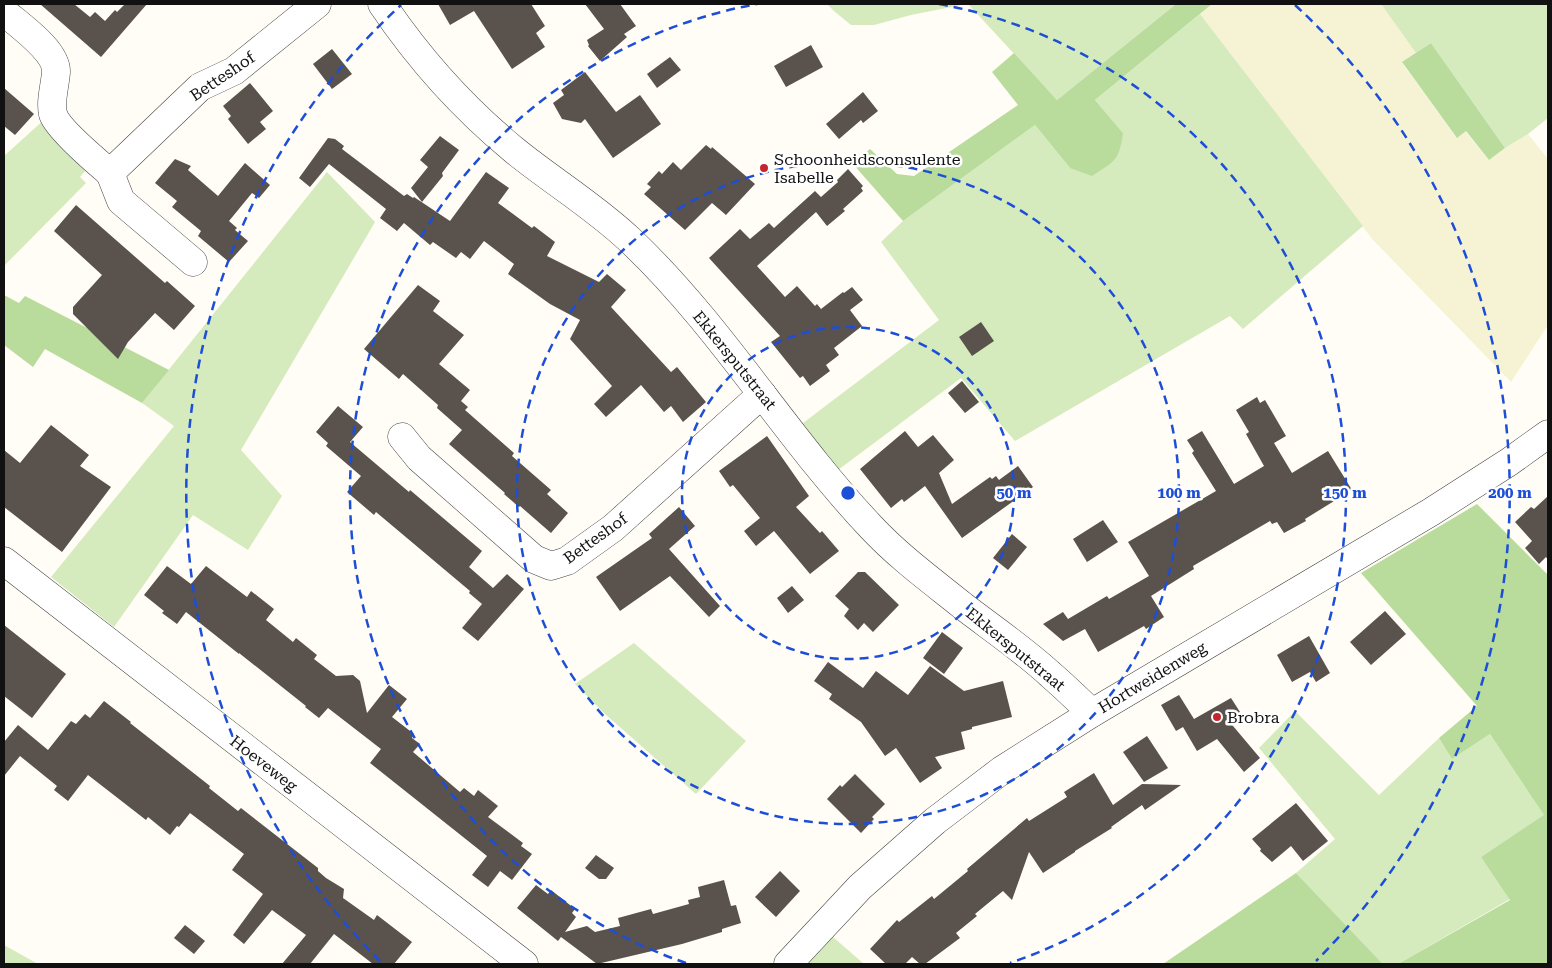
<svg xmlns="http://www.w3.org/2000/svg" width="1552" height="968" font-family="'Roboto Serif',serif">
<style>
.farmland{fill:#f6f3d4}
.green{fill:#d5ebbd}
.forest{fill:#b9dc9c}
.building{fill:#5a524d}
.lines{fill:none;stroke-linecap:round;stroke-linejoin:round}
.minor-casing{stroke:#444;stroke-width:29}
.minor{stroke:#fff;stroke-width:28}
.ring{fill:none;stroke:#1d4ed8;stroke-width:2.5;stroke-dasharray:9 6}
.poi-dot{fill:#c4262e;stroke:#fff;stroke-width:2}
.labels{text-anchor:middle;stroke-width:5;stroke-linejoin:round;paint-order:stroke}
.street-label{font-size:16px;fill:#111;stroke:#fff}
.poi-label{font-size:16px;fill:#111;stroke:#fff;text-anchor:start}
.centre{fill:#1d4ed8;stroke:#fff;stroke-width:2.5}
.ring-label{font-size:15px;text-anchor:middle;font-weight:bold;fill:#1d4ed8;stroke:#fff;stroke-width:5;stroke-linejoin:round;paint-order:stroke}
</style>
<rect width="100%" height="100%" fill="#fffdf5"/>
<polygon class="farmland" points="1212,4 1381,4 1416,53 1402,63 1456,137 1465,131 1489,160 1505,148 1528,134 1548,159 1548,325 1511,382 1373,240 1200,14"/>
<g class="green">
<polygon points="827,4 966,4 911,15 874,25 851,25 834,11"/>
<polygon points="968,4 1176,4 1057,100"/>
<polygon points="1381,4 1548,4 1548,118 1528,134 1505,148 1431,43 1416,53"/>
<polygon points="1200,14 1363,226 1243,329 1230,316 1015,441 961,378 838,470 803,423 939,320 881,242 903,221 1035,125 1070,168 1123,133 1095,100"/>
<polygon points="46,118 90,165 80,177 86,183 4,266 4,156"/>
<polygon points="327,172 375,222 241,450 282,496 248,550 193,515 114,627 51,577 174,426 142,403"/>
<polygon points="634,643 746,741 696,794 605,714 575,684"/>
<polygon points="1295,711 1379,795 1439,738 1452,759 1490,734 1545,815 1481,857 1510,899 1398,964 1383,964 1296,873 1335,839 1259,748"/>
<polygon points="833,937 864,964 807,964"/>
<polygon points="4,945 38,964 4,964"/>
</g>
<g class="forest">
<path d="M 1176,4 L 1212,4 L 1095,100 L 1123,133 C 1119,161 1115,161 1092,176 L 1070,168 L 1035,125 L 903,221 L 853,164 L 870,149 L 897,174 L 914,176 L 1018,105 L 992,72 L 1014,53 L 1057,100 Z"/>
<polygon points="1431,43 1505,148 1489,160 1466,131 1457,138 1402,62"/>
<polygon points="4,295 19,303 25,296 169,370 142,403 45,349 33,367 4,345"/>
<polygon points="1477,504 1548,575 1548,964 1398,964 1510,900 1481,857 1544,815 1490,734 1452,759 1439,738 1477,706 1361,573"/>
<polygon points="1296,873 1383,964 1163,964"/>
</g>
<g class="building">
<polygon points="40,4 74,4 90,17 95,12 105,21 115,10 117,12 125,4 147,4 101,57"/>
<polygon points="438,4 531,4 545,26 536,33 545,47 512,69 474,11 450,25"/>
<polygon points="585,4 620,4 636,26 624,34 627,37 600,61 588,46 589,45 587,40 604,29"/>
<polygon points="811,45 823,67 786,87 774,66"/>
<polygon points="332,49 352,74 332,89 313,64"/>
<polygon points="670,57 681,70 657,88 647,74"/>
<polygon points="585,72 616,112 640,95 661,124 613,158 585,119 581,123 562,119 553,103 564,95 561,90"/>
<polygon points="250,83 273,111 260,122 266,129 248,144 228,119 231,116 223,106"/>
<polygon points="4,88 34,114 15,135 4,126"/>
<polygon points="863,92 878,111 863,123 861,120 839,139 826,124"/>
<polygon points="440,136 459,150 442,173 443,176 422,202 411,188 428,167 420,160"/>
<polygon points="328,138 335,139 344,146 342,149 404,196 407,194 413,198 414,197 450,221 486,172 509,188 498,203 532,228 534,226 555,242 547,256 599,282 607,274 626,290 611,307 671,372 677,367 706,402 683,422 671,406 664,412 641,385 606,417 594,404 612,386 570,339 580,320 550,304 508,274 514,264 484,241 470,259 461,252 456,258 433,242 430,245 404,223 397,231 380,218 386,209 329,164 310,187 299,178"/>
<polygon points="706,145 711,149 712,147 755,184 726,215 712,203 685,230 644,194 651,187 647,184 659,171 662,174 673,162 681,170"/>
<polygon points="175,159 191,166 188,170 218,196 245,163 270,185 259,198 252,193 229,221 237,228 235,230 248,241 229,262 198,236 201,231 172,207 177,201 155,183"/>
<polygon points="848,169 863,186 861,188 863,191 843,209 845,211 827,226 816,212 757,266 785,297 797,286 815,306 817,304 821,309 843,292 844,293 852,287 863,300 850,310 862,326 834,348 839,355 826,365 830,371 810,386 803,376 800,378 771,342 780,336 709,258 740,229 750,239 769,223 774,228 815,191 821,197 838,182 837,180"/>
<polygon points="76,205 165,283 167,281 195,306 174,330 155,313 128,342 118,359 73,314 73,307 102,275 54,231"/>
<polygon points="418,285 440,301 433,311 464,335 439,364 470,390 461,401 468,407 465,410 514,453 512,456 551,490 547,494 568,513 551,533 520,506 519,507 504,494 505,493 449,444 462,430 437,408 438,405 403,374 399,379 364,349"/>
<polygon points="981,322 994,341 972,356 959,337"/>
<polygon points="962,381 979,402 965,413 948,393"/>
<polygon points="1257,397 1260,403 1265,400 1286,436 1274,443 1292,473 1328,451 1352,490 1305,519 1306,521 1284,533 1277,522 1272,524 1270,521 1193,566 1194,569 1151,596 1164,617 1146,629 1144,626 1098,652 1085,629 1063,641 1043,624 1063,612 1068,619 1107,596 1109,599 1149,576 1128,542 1216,491 1192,453 1194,451 1187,440 1202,431 1234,484 1264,466 1246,434 1249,432 1236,410"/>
<polygon points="338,406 363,427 350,442 409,492 410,490 482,551 469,567 493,588 507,574 524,589 478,641 462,628 482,604 469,593 470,591 376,512 374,515 347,492 361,476 326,446 328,443 316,432"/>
<polygon points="51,425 89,455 80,466 111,487 62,552 4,507 4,450 20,463"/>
<polygon points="905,431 918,447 933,435 954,460 939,473 952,504 990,477 992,479 996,476 999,480 1018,466 1033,487 962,538 925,486 904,502 902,499 891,508 860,469"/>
<polygon points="767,436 809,496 796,507 820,533 822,531 839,551 810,574 774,531 756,546 744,531 760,518 733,485 730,487 719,471"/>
<polygon points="1548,496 1548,560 1546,557 1539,564 1525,548 1532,541 1515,522 1531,507 1534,509"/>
<polygon points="679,507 695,526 669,549 720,606 709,617 670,576 620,611 596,577 652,538 649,534"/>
<polygon points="1103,520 1118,542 1087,562 1073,539"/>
<polygon points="1012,534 1027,547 1008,570 993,558"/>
<polygon points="167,566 191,584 206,566 247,597 251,591 274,609 266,620 293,642 296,638 317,655 314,659 336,676 353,675 360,681 367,713 389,685 407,699 392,717 414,734 412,738 420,744 413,752 460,792 464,788 474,796 478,790 498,806 488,817 523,843 521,846 532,854 512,880 500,871 488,887 472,875 487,856 370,763 381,749 328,708 319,718 305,707 306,706 239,653 239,654 186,612 177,624 162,613 164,611 144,595"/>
<polygon points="858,572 865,572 899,605 873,632 864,623 858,630 844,616 849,609 835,596"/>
<polygon points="792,586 804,600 788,613 777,598"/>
<polygon points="1385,611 1406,634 1371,665 1350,642"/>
<polygon points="4,625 66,674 32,718 4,696"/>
<polygon points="942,632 963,648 944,674 923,658"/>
<polygon points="1309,636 1330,673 1316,682 1310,672 1292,682 1277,655"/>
<polygon points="828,662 863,688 876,671 908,695 930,666 964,691 1003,681 1012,717 972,727 972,729 961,732 965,749 935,757 942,768 920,783 896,748 885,756 861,722 829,699 832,694 814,681"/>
<polygon points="1179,695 1194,719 1231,698 1240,712 1228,720 1260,758 1244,772 1217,739 1197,751 1183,727 1176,731 1161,705"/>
<polygon points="104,701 131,722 130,723 210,786 209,788 238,811 241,808 318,868 318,871 326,878 344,889 343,898 374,920 377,915 412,942 394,964 373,964 334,934 310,964 282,964 306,935 272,910 244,944 233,935 263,894 232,870 244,854 190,813 179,827 177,826 170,835 148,817 146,820 88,775 68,801 54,790 57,786 20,756 4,776 4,742 18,725 48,750 71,721 76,724 85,714 90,718"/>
<polygon points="1147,736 1168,768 1144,782 1123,752"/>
<polygon points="1094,773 1113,805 1142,784 1181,785 1145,810 1142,805 1111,827 1112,828 1075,851 1075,852 1043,873 1029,852 1012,900 1003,891 975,914 977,916 956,933 960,938 925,964 920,964 912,957 905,964 886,964 870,949 897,920 899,922 932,896 934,899 968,871 967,869 1027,818 1029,821 1067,797 1064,792"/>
<polygon points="855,774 885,804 872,817 874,819 861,833 827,799 840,785 842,787"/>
<polygon points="1296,803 1328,841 1303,861 1291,846 1272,862 1260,851 1261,849 1252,839"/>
<polygon points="596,855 614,868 606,879 599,879 585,868"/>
<polygon points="780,871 800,891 776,917 755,897"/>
<polygon points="724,880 731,906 736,905 741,923 722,929 722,932 682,944 597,964 561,937 558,941 517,908 536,885 548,894 551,890 575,909 572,913 576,917 565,932 587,926 595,932 620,926 618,918 651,909 653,914 689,904 688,900 700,897 698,887"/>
<polygon points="185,925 205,941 194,954 174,938"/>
</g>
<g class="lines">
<g class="minor-casing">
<g id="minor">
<path d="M 382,4 C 419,59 463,108 514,150 C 552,181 594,206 630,240 C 721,326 785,436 871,527 C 899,557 932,581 963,606 C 993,629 1024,650 1051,675 C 1065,687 1078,700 1092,713"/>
<path d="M 4,12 C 19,25 57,51 56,72 C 55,86 50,101 53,114 C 57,128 97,162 110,173 L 200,87 L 234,71 L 317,4"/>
<polyline points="110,173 121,201 193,262"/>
<polyline points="402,437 419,458 534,559 551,566 567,561 613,528 762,394"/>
<polyline points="4,561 524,964"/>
<polyline points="788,964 860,887 935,821 1002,770 1092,713 1431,512 1509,462 1548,434"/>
</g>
</g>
<use href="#minor" class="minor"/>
</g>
<g class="ring">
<circle cx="848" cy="493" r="166"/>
<circle cx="848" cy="493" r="331"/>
<path d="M686 963A497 497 0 0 1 757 4M939 4A497 497 0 0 1 1010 963"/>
<path d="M380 961A662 662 0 0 1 401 5M1295 5A662 662 0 0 1 1316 961"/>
</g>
<g class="poi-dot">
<circle cx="764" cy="168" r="5"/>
<circle cx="1217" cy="717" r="5"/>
</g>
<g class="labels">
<g class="street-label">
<text transform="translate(222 76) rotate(-34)" y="6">Betteshof</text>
<text transform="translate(735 360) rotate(51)" y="6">Ekkersputstraat</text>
<text transform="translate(595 538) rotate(-36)" y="6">Betteshof</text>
<text transform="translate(1016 649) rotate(39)" y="6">Ekkersputstraat</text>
<text transform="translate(1152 677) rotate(-31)" y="6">Hortweidenweg</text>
<text transform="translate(264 763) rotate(38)" y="6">Hoeveweg</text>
</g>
<g class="poi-label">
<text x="774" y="165">Schoonheidsconsulente<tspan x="774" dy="18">Isabelle</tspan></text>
<text x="1227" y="723">Brobra</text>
</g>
</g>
<circle cx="848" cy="493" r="8" class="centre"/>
<g class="ring-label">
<text x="1014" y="498">50 m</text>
<text x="1179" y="498">100 m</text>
<text x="1345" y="498">150 m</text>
<text x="1510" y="498">200 m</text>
</g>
<rect width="1552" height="968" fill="none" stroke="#111111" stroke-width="10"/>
</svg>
